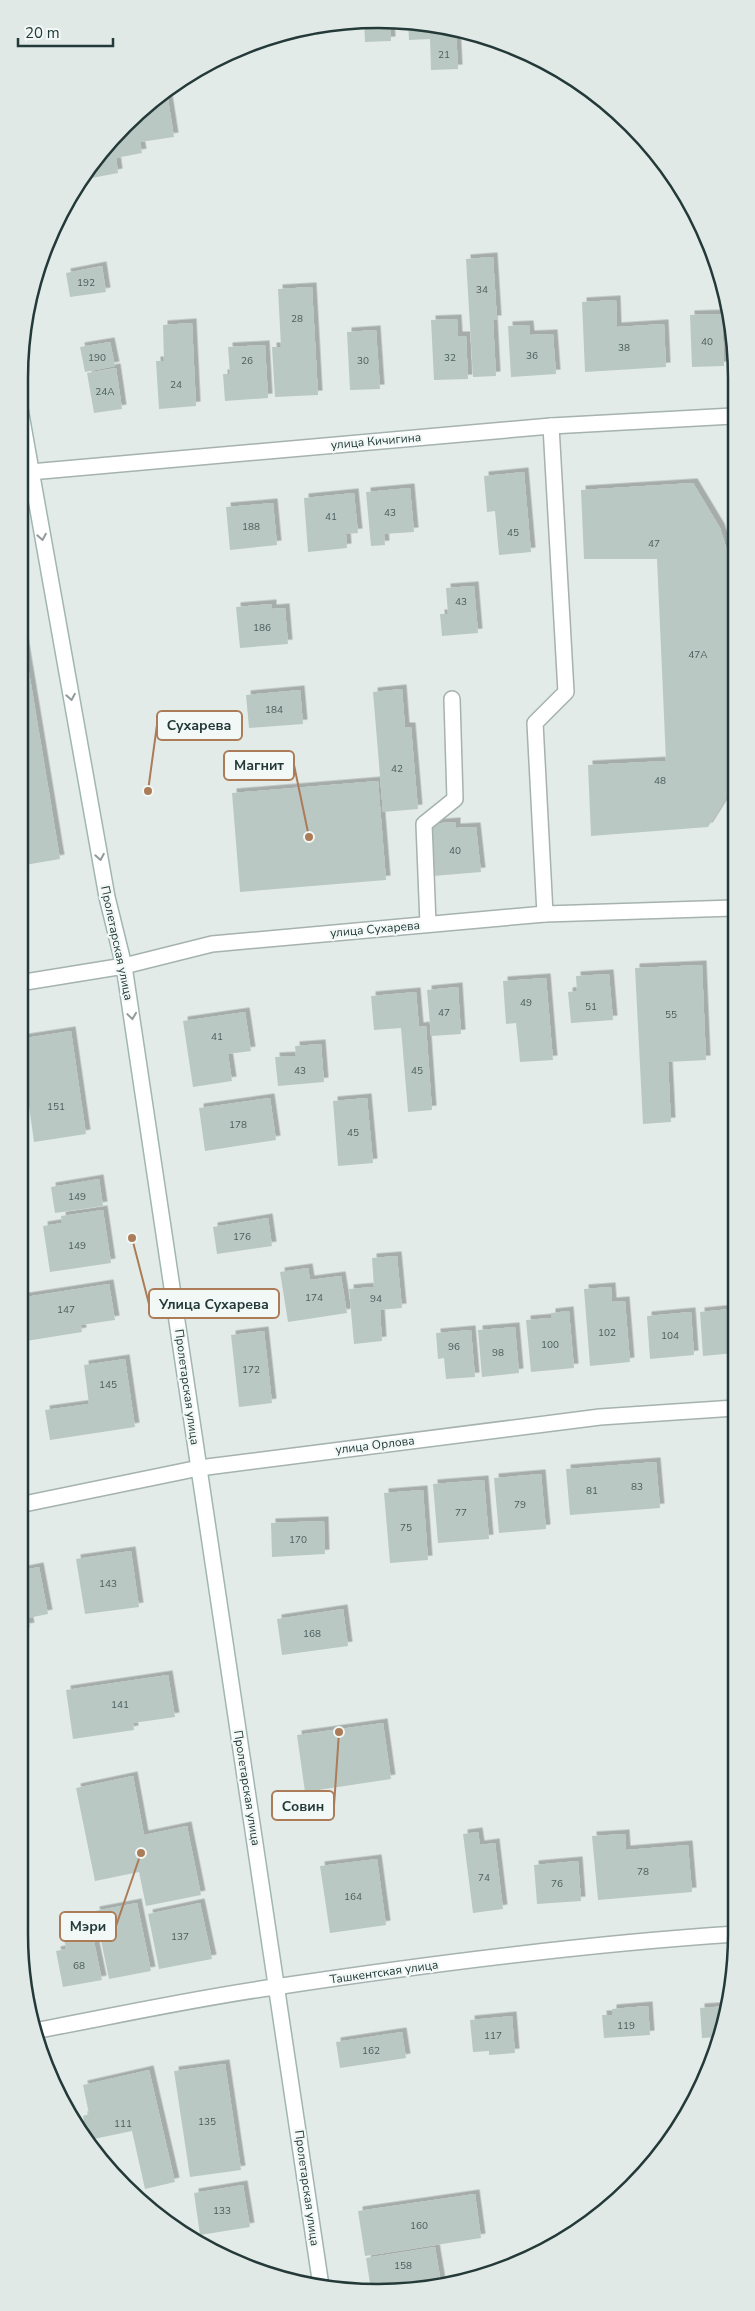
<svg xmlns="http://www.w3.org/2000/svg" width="755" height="2311" font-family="'Nunito Sans',sans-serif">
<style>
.building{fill:#bac8c4;filter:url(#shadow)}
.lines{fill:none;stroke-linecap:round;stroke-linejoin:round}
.service-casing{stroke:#a5b2b0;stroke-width:18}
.minor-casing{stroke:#a5b2b0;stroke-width:18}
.tertiary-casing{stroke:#a5b2b0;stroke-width:18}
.secondary-casing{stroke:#a1b6b1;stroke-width:18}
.service{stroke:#fff;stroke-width:15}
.minor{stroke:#fff;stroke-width:15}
.tertiary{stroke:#fff;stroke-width:15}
.secondary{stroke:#fff;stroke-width:15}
.oneway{stroke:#919c9c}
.labels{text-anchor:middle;stroke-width:4.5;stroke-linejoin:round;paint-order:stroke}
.number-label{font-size:10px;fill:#495e5b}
.street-label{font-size:12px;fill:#233a38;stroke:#f2f8f6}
.rim{fill:none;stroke:#233a38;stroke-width:2.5}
.leader{fill:none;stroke:#ac7b57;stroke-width:2}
.callout-dot{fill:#ac7b57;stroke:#f2f8f6;stroke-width:2}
.callout{fill:#f2f8f6;stroke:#ac7b57;stroke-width:2}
.callout-label{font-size:14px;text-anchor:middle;font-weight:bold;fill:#233a38}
</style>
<defs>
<filter id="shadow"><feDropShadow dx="4.5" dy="-4.5" stdDeviation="0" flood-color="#0004"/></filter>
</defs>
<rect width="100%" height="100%" fill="#e2ebe8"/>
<g class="building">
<polygon points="378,19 390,20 391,41 365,42 364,20"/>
<polygon points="408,22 448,26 456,29 458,69 431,70 430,39 409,40"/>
<polygon points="168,99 174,137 140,142 142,153 116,158 118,173 81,180 80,177 124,124 151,101"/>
<polygon points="493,257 497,320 493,320 496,376 473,377 466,259"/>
<polygon points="102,266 106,292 70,297 66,273"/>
<polygon points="312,287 318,395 275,397 272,347 281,347 278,289"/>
<polygon points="616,300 617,327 664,324 666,367 585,372 582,302"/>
<polygon points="722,314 724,366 692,367 690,315"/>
<polygon points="457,319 458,336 466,336 468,379 434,380 431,320"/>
<polygon points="192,323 196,406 159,409 156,361 164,361 163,325"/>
<polygon points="529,325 530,335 553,334 556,374 511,377 508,326"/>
<polygon points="376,330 380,389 350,390 347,332"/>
<polygon points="110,342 115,366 85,372 80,347"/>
<polygon points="265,345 268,398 225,401 223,374 230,374 228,347"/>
<polygon points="116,368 122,409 94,413 87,373"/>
<polygon points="524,472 531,552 499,555 495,511 487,512 484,476"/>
<polygon points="693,483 720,528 734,572 734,764 728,795 708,827 591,836 588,765 666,761 657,559 584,559 581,490"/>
<polygon points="410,488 414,532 384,534 385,545 371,546 366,492"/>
<polygon points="354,493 358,533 346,534 347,548 308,552 304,498"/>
<polygon points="273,503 277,545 230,550 226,507"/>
<polygon points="474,586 478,633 442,636 440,614 448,614 446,588"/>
<polygon points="272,604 272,609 285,608 288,644 240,648 236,607"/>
<polygon points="19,612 60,859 19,866"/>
<polygon points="402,689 405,727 411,727 418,809 383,812 373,692"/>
<polygon points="300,690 303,724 249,728 246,695"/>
<polygon points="378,781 386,880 240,892 232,793"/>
<polygon points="456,822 456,828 476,827 481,872 433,876 428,824"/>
<polygon points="702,965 706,1060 668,1062 671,1122 643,1124 635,968"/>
<polygon points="609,974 613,1020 571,1023 568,992 577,991 576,976"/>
<polygon points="546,978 553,1060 520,1062 516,1023 506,1024 503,981"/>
<polygon points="458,987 461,1034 431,1036 427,990"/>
<polygon points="416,992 419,1027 426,1026 432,1110 408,1112 401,1028 374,1030 371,996"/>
<polygon points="245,1012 251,1051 228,1054 232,1081 193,1087 183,1021"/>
<polygon points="71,1031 86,1134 34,1142 25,1077 19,1078 19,1039"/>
<polygon points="321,1044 324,1082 278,1086 275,1057 296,1056 295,1046"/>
<polygon points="270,1098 276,1140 205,1151 199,1108"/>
<polygon points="367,1098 373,1163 338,1166 333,1101"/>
<polygon points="99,1179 103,1206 55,1213 51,1187"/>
<polygon points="103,1210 111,1263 50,1272 43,1226 62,1223 61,1216"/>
<polygon points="268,1218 272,1246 217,1254 213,1227"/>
<polygon points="397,1256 402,1308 380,1310 382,1341 354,1344 349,1289 374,1287 372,1258"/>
<polygon points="308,1268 310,1280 341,1276 347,1313 288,1322 280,1272"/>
<polygon points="109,1284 115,1320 81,1325 82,1332 26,1341 25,1333 19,1334 19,1298"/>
<polygon points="611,1287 612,1302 625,1301 630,1362 590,1366 584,1289"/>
<polygon points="729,1299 735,1299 735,1353 703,1356 700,1312 730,1309"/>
<polygon points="569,1311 574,1368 531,1372 526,1320 551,1318 551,1313"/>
<polygon points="691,1312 694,1355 650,1359 647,1316"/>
<polygon points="515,1327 519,1373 482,1377 478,1330"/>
<polygon points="471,1330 475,1377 446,1379 444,1358 438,1359 436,1333"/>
<polygon points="264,1331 272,1403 239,1407 231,1335"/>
<polygon points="125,1359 135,1427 50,1440 45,1410 89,1404 84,1365"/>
<polygon points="656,1462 660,1508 570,1515 566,1469"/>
<polygon points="541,1474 546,1529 499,1533 494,1478"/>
<polygon points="484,1480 489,1539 438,1543 433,1484"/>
<polygon points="423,1490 428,1560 390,1563 384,1493"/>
<polygon points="324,1521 325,1554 272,1557 271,1523"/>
<polygon points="131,1551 139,1607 85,1614 76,1559"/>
<polygon points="39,1567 48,1614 28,1618 30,1627 19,1629 19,1571"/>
<polygon points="343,1609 348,1646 282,1655 277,1619"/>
<polygon points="168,1675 175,1717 133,1723 134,1730 73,1739 66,1690"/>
<polygon points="383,1723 391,1779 305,1792 297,1735"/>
<polygon points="133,1776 144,1835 187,1826 201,1895 146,1906 139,1872 95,1881 76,1788"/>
<polygon points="478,1832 480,1845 495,1843 503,1909 473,1913 463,1834"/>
<polygon points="625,1834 626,1850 688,1845 692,1892 598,1900 592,1836"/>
<polygon points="377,1859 386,1925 330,1933 320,1866"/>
<polygon points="578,1861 581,1901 537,1904 534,1865"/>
<polygon points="137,1903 151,1971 109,1979 95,1911"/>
<polygon points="200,1903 212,1959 159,1969 148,1914"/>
<polygon points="92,1932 102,1980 63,1987 56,1951 66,1949 64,1937"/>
<polygon points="648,2006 650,2035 604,2038 602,2015 612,2015 612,2009"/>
<polygon points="729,2006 719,2037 702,2038 700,2008"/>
<polygon points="512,2016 515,2053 489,2055 489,2051 473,2052 470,2020"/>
<polygon points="402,2032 406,2058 340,2068 336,2042"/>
<polygon points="225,2064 241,2170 190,2177 174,2071"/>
<polygon points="149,2070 175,2182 145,2189 132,2131 89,2140 87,2137 83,2116 89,2114 83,2085"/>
<polygon points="243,2185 250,2227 200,2235 194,2193"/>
<polygon points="475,2194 481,2238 365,2256 358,2211"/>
<polygon points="435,2247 441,2283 386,2291 371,2290 366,2258"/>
</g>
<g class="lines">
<g class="service-casing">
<g id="service">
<polyline points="545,914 535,723 566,692 551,426"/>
<polyline points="428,924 424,824 455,799 452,699"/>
</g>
</g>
<g class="minor-casing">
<g id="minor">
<polyline points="19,473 551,426 733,416"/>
<polyline points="19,983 124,966 212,944 545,914 734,908"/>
<polyline points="19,1505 199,1468 600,1417 735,1408"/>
</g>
</g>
<g class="tertiary-casing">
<path id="tertiary" d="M 34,2031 C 114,2016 195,1998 275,1987 C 428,1964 582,1944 736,1934"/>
</g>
<g class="secondary-casing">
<polyline id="secondary" points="19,403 107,897 124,966 321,2286"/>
</g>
<use href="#service" class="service"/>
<use href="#minor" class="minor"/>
<use href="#tertiary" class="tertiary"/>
<use href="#secondary" class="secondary"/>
</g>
<defs><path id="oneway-chevron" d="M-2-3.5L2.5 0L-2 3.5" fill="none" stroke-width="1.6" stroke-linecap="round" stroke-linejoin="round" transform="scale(1.25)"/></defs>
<g class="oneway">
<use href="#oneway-chevron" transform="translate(42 537) rotate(80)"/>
<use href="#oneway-chevron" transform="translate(71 697) rotate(80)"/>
<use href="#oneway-chevron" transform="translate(100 857) rotate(80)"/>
<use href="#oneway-chevron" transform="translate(132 1016) rotate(82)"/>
</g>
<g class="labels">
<g class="number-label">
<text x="444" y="58">21</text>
<text x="86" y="286">192</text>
<text x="482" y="293">34</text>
<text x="297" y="322">28</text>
<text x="707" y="345">40</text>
<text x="624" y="351">38</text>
<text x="532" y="359">36</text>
<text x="97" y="361">190</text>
<text x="450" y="361">32</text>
<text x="247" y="364">26</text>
<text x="363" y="364">30</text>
<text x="176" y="388">24</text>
<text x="105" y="395">24А</text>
<text x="390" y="516">43</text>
<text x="331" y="520">41</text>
<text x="251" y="530">188</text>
<text x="513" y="536">45</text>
<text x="654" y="547">47</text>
<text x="461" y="605">43</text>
<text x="262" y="631">186</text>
<text x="698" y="658">47А</text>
<text x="274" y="713">184</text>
<text x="397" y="772">42</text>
<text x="660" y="784">48</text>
<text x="455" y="854">40</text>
<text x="526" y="1006">49</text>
<text x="591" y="1010">51</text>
<text x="444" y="1016">47</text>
<text x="671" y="1018">55</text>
<text x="217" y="1040">41</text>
<text x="300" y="1074">43</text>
<text x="417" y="1074">45</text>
<text x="56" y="1110">151</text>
<text x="238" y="1128">178</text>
<text x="353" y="1136">45</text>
<text x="77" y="1200">149</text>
<text x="242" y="1240">176</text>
<text x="77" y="1249">149</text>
<text x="314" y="1301">174</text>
<text x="376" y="1302">94</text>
<text x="66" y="1313">147</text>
<text x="607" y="1336">102</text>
<text x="670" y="1339">104</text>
<text x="550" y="1348">100</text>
<text x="454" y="1350">96</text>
<text x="498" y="1356">98</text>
<text x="251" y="1373">172</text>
<text x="108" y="1388">145</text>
<text x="637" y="1490">83</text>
<text x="592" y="1494">81</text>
<text x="520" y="1508">79</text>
<text x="461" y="1516">77</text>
<text x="406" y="1531">75</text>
<text x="298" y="1543">170</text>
<text x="108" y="1587">143</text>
<text x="312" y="1637">168</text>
<text x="120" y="1708">141</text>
<text x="643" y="1875">78</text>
<text x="484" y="1881">74</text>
<text x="557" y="1887">76</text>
<text x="353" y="1900">164</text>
<text x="180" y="1940">137</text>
<text x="79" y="1969">68</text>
<text x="626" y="2029">119</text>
<text x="493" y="2039">117</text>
<text x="371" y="2054">162</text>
<text x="207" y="2125">135</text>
<text x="123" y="2127">111</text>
<text x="222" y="2214">133</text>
<text x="419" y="2229">160</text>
<text x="403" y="2269">158</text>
</g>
<g class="street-label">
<text transform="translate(376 441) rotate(-5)" y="4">улица Кичигина</text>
<text transform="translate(375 929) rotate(-5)" y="4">улица Сухарева</text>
<text transform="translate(117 943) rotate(78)" y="4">Пролетарская улица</text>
<text transform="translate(187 1387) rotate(82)" y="4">Пролетарская улица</text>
<text transform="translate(375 1445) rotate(-7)" y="4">улица Орлова</text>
<text transform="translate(247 1788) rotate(81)" y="4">Пролетарская улица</text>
<text transform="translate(384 1972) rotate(-8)" y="4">Ташкентская улица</text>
<text transform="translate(307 2188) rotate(82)" y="4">Пролетарская улица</text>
</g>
</g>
<path d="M0 0H755V2311H0ZM378 28H378A350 350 0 0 1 728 378V1934A350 350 0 0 1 378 2284H378A350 350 0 0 1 28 1934V378A350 350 0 0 1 378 28Z" fill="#e1e9e7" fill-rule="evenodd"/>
<path class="rim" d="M378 28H378A350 350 0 0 1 728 378V1934A350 350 0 0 1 378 2284H378A350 350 0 0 1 28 1934V378A350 350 0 0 1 378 28Z"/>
<path class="leader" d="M148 791L157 725M309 837L294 765M132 1238L149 1304M339 1732L334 1806M141 1853L116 1926"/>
<g class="callout-dot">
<circle cx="148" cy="791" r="5"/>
<circle cx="309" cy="837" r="5"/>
<circle cx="132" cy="1238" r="5"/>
<circle cx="339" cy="1732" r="5"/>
<circle cx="141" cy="1853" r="5"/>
</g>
<g class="callout">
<rect x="157" y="711" width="85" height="29" rx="5"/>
<rect x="224" y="751" width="70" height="29" rx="5"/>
<rect x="149" y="1289" width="130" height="29" rx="5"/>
<rect x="272" y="1791" width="62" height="29" rx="5"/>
<rect x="60" y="1912" width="56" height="29" rx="5"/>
</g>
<g class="callout-label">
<text x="199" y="730">Сухарева</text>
<text x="259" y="770">Магнит</text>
<text x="214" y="1309">Улица Сухарева</text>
<text x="303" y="1811">Совин</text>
<text x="88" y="1931">Мэри</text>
</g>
<path d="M18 38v8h95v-8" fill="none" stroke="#233a38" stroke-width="2.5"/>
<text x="25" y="38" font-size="15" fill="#233a38" stroke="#f2f8f6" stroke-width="4" paint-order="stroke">20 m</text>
</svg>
